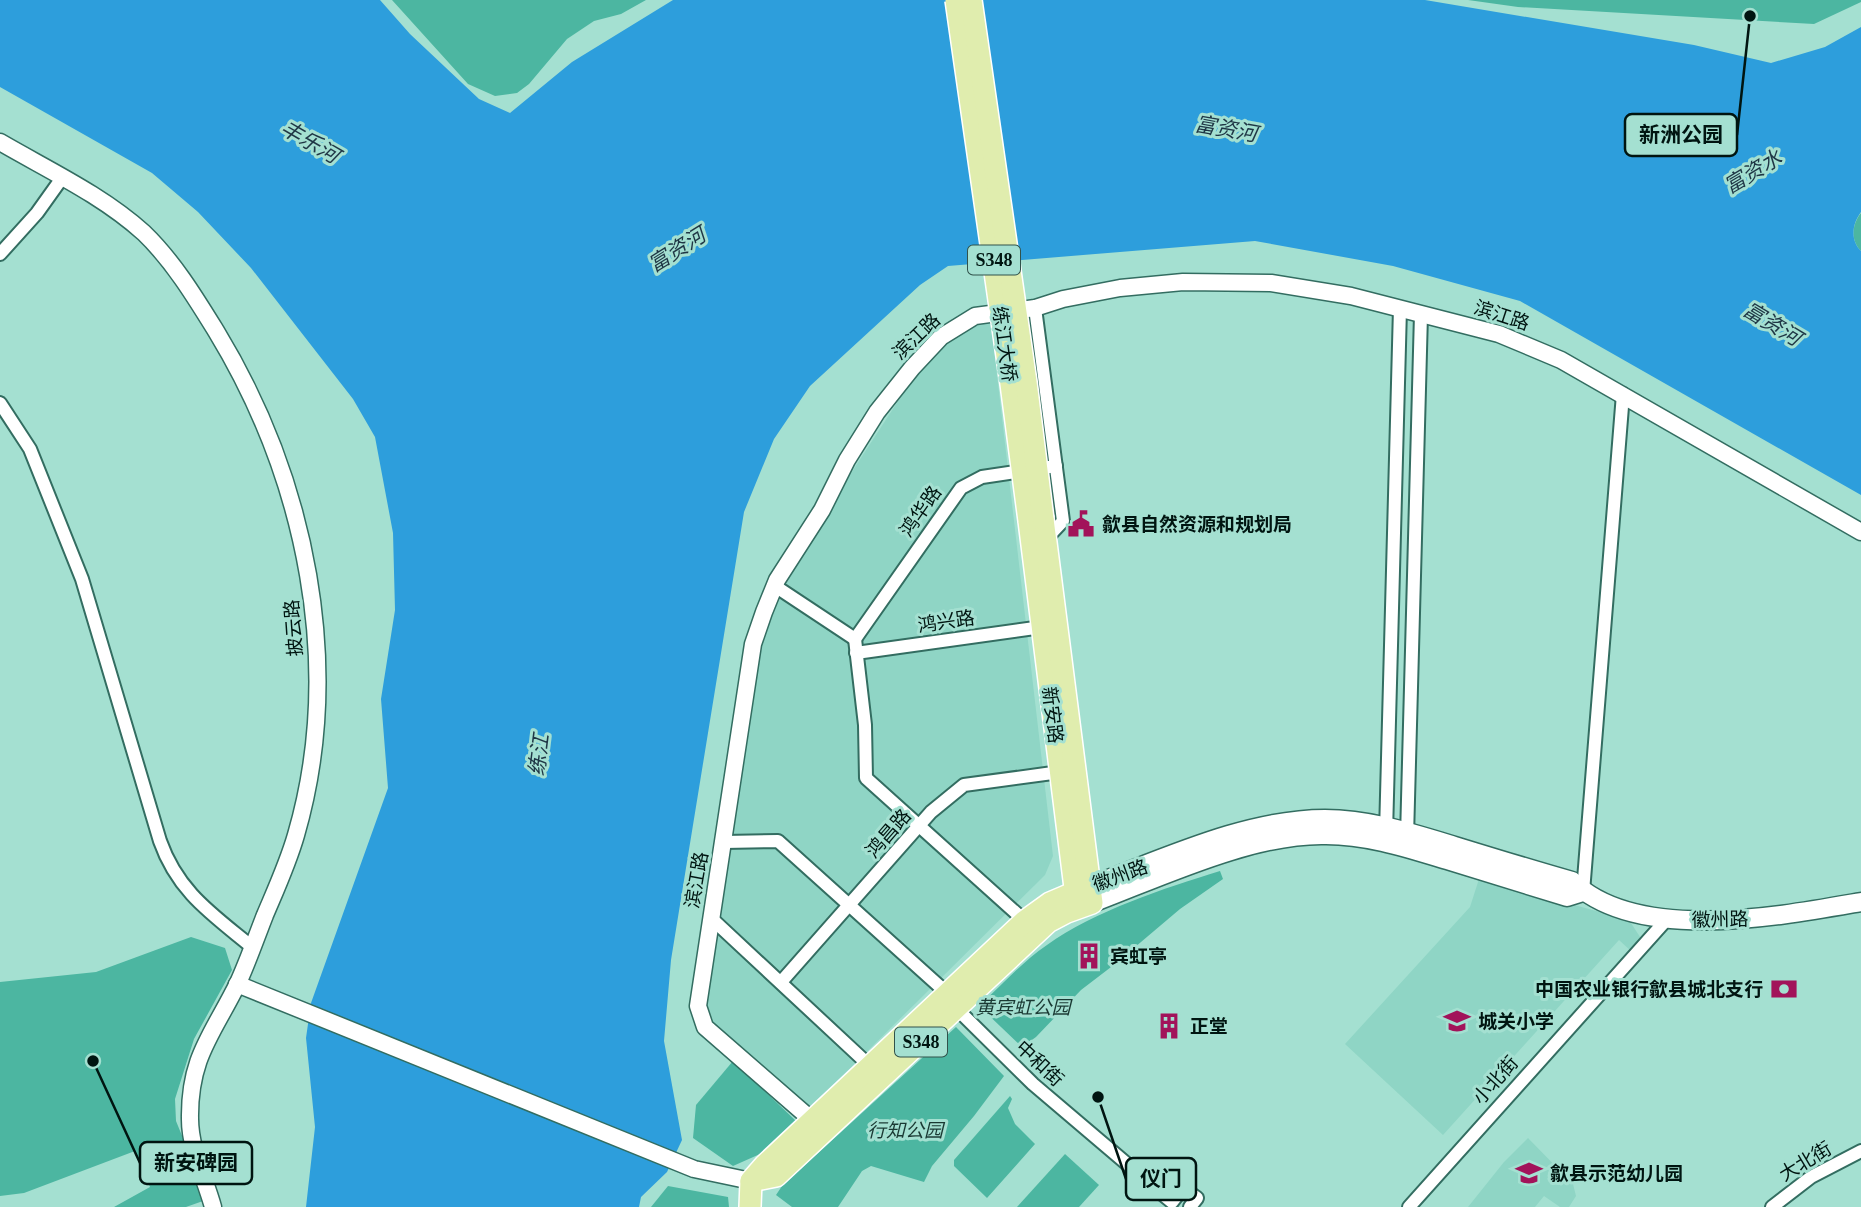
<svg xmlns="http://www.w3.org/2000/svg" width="1861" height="1207" font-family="'Times New Roman','Noto Sans SC',serif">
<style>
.built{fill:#8fd5c5}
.green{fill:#4cb6a1}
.water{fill:#2d9edc}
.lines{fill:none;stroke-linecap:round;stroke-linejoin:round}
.minor-tunnel{stroke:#8bc2b4;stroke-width:12;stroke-dasharray:12 6;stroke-linecap:butt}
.minor-casing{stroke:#336d61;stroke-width:16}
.tertiary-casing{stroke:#336d61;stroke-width:19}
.secondary-casing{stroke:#336d61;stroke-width:21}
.primary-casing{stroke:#fff;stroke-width:24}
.minor{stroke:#fff;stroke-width:12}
.tertiary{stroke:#fff;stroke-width:16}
.secondary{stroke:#fff;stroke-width:18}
.primary{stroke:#e0edae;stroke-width:21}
.primary-bridge-casing{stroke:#fff;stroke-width:24;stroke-linecap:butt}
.primary-bridge{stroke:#e0edae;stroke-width:21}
.labels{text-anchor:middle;stroke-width:6;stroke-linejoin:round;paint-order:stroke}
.shield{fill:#a4e0d1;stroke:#31524b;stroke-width:2}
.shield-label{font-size:18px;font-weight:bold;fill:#001511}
.street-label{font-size:19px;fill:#001511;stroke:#a4e0d1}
.poi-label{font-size:19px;font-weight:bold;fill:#001511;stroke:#a4e0d1;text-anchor:start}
.park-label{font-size:19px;font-style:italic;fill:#1a3933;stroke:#a4e0d1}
.water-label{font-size:21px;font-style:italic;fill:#1f3645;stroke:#a4e0d1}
.leader{fill:none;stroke:#001511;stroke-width:2.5}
.callout-dot{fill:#001511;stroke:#a4e0d1;stroke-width:2.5}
.callout{fill:#a4e0d1;stroke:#001511;stroke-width:2.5}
.callout-label{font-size:21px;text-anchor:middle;font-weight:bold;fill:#001511}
</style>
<rect width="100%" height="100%" fill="#a4e0d1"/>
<g class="built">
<polygon points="991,323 1053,856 1045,875 807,1111 709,1024 702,998 760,638 780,582 919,369 960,327"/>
<polygon points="1479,879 1629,920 1642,940 1632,952 1619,940 1443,1135 1345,1044 1470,907"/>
<polygon points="1528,1138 1573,1184 1576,1196 1569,1207 1560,1207 1544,1196 1535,1207 1468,1207 1504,1162"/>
</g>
<g class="green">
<polygon points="392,0 646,0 621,14 594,21 567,39 529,84 517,93 495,96 468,84"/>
<polygon points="1468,0 1861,0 1861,2 1814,24 1518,7"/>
<path d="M 1861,213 L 1861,251 C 1850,240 1852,224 1861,213 Z"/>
<path d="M 1220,871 L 1223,879 L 1180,909 L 1115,964 L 1081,990 L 1036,1037 L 1022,1047 L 979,1006 C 1001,986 1022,962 1047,945 C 1094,911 1165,888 1220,871 Z"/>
<polygon points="191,937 225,948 232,970 194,1039 175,1099 176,1121 191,1158 203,1201 186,1207 114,1207 150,1187 135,1151 24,1193 0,1196 0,982 96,972"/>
<polygon points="956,1027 1004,1076 974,1116 932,1166 924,1182 871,1166 862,1171 838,1207 792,1207 776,1195 782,1186"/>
<polygon points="733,1061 796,1121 760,1154 733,1166 693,1138 696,1105"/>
<polygon points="1010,1096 1012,1099 1008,1108 1015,1124 1035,1144 987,1198 954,1166 954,1160"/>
<polygon points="1065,1154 1099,1185 1079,1207 1017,1207"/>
<polygon points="668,1186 728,1197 729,1207 651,1207"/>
</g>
<path class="water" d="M 0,0 L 380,0 L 410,34 L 479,99 L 510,113 L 572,62 L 673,0 L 1425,0 L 1694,45 L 1771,63 L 1825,47 L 1861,27 L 1861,212 C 1852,224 1850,240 1861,251 L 1861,495 L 1520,301 L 1393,266 L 1255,241 L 948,266 L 920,285 L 810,386 L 774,439 L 744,512 L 671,960 L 664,1041 L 682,1140 L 667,1172 L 641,1197 L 639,1207 L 306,1207 L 315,1127 L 306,1038 L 311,1003 L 388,788 L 381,699 L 395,610 L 393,533 L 375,437 L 353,399 L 251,268 L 198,212 L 152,173 L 0,87 Z"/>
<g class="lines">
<polyline class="minor-tunnel" points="1133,1169 1150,1184"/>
<g class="minor-casing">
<g id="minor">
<polyline points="0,254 37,213 62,178"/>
<polyline points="1035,308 1063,521 1046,539"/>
<path d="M 0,403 L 30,449 L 82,579 L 160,841 C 178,892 212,914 252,947"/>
<polyline points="775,586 855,639"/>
<polyline points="855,639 865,725 866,778 1025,921"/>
<polyline points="855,639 961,488 982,477 1056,466"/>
<polyline points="856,653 1042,627"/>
<polyline points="1386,833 1400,308"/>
<polyline points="1407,837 1421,314"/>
<polyline points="724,842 778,841 948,994"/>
<polyline points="1583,892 1623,394"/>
<polyline points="711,918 871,1067"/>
<polyline points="781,982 931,812 964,785 1060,772"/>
<polyline points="956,1008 1033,1084 1133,1169"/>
<polyline points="1150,1184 1172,1202 1183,1188 1197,1198 1190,1207"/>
<polyline points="1409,1207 1668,918"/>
<polyline points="1772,1207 1811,1177 1861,1151"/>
</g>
</g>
<g class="tertiary-casing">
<g id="tertiary">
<path d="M 0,142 C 48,170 102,195 144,233 C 173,261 195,297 216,331 C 306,479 345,666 296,835 C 288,863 276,889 265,915 C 256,938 248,961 238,983 C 213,1034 189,1057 190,1119 C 190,1149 205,1178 213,1207"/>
<polyline points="237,984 694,1169 751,1181"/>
<polyline points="813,1121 705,1027 698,1006 753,644 764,612 777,580 822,510 847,460 877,412 912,368 941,337 975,316 1035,308 1063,299 1120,288 1183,282 1271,283 1351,296 1499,334 1561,360 1861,532"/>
</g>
</g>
<g class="secondary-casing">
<g id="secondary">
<path d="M 1090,886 C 1163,859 1246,819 1325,819 C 1369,819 1412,833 1455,846 C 1494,858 1533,870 1572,881 C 1637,944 1781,916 1861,902"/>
<path d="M 1092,903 C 1161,877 1253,833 1326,835 C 1369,835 1410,849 1450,861 C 1489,873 1528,885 1567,897 L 1583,892"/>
</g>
</g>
<g class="primary-casing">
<g id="primary">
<polyline points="1029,521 1077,904"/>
<polyline points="751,1181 776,1176 1048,922 1067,912 1092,903 1043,519"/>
<polyline points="750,1207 751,1181 765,1165 1025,921 1050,903 1090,886"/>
</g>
</g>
<use href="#minor" class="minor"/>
<use href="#tertiary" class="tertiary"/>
<use href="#secondary" class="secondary"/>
<use href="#primary" class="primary"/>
<g class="primary-bridge-casing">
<g id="primary-bridge">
<polyline points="956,0 1011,384 1029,521"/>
<polyline points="971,0 1026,382 1043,519"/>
</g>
</g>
<use href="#primary-bridge" class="primary-bridge"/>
</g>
<defs>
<g id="civic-bare" transform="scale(2.1)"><path d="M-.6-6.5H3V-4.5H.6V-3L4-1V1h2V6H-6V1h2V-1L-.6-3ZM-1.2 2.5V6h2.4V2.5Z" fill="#a2135a" stroke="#a4e0d1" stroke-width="2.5" paint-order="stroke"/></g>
<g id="building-bare" transform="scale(2.1)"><path d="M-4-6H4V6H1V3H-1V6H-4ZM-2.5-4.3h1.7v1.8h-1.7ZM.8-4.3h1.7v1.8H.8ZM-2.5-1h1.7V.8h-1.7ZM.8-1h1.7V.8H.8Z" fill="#a2135a" stroke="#a4e0d1" stroke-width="2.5" paint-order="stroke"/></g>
<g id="bank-bare" transform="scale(2.1)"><path d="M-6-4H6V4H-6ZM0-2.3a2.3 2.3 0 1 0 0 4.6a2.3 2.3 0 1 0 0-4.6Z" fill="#a2135a" stroke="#a4e0d1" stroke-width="2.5" paint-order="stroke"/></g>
<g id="school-bare" transform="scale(2.1)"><path d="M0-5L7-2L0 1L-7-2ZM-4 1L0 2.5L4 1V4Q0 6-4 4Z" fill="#a2135a" stroke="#a4e0d1" stroke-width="2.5" paint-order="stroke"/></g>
</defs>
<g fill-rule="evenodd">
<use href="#civic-bare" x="1081" y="524"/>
<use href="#building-bare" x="1089" y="956"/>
<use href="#bank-bare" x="1784" y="989"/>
<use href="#school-bare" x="1457" y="1021"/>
<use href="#building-bare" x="1169" y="1026"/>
<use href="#school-bare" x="1529" y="1173"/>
</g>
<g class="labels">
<g class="shield">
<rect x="968" y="245.5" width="52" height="29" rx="5"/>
<rect x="895" y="1027.5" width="52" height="29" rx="5"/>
</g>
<g class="shield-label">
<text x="994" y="266">S348</text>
<text x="921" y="1048">S348</text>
</g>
<g class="street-label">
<text transform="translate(1502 315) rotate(18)" y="7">滨江路</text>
<text transform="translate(916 336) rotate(-44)" y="7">滨江路</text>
<text transform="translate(1005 344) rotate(82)" y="7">练江大桥</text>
<text transform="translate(920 511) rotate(-55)" y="7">鸿华路</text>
<text transform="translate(946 621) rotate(-8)" y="7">鸿兴路</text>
<text transform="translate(293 628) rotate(-94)" y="7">披云路</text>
<text transform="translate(1053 715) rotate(83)" y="7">新安路</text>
<text transform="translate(888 833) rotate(-49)" y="7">鸿昌路</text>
<text transform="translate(1120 875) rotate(-20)" y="7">徽州路</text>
<text transform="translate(696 880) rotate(-80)" y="7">滨江路</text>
<text transform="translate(1720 919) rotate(-1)" y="7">徽州路</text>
<text transform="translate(1040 1063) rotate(43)" y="7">中和街</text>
<text transform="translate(1495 1080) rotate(-48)" y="7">小北街</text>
<text transform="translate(1805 1161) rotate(-31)" y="7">大北街</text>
</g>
<g class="poi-label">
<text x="1102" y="531">歙县自然资源和规划局</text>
<text x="1110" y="963">宾虹亭</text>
<text x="1763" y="996" text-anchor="end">中国农业银行歙县城北支行</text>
<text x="1478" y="1028">城关小学</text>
<text x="1190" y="1033">正堂</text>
<text x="1550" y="1180">歙县示范幼儿园</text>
</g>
<g class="park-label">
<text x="1023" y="1014">黄宾虹公园</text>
<text x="905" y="1137">行知公园</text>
</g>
<g class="water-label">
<text transform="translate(1226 129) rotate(10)" y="7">富资河</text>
<text transform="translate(310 142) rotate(30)" y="7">丰乐河</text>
<text transform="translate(1753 172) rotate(-31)" y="7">富资水</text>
<text transform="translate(677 250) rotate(-32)" y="7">富资河</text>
<text transform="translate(1772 324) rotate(31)" y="7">富资河</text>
<text transform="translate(539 755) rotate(-83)" y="7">练江</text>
</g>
</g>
<path class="leader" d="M1750 16L1737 135M93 1061L140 1163M1098 1097L1126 1179"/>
<g class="callout-dot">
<circle cx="1750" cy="16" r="7"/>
<circle cx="93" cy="1061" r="7"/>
<circle cx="1098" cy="1097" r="7"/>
</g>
<g class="callout">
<rect x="1625" y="114" width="112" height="42" rx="7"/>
<rect x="140" y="1142" width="112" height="42" rx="7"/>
<rect x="1126" y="1158" width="70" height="42" rx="7"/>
</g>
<g class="callout-label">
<text x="1681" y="142">新洲公园</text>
<text x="196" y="1170">新安碑园</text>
<text x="1161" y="1186">仪门</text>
</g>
</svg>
